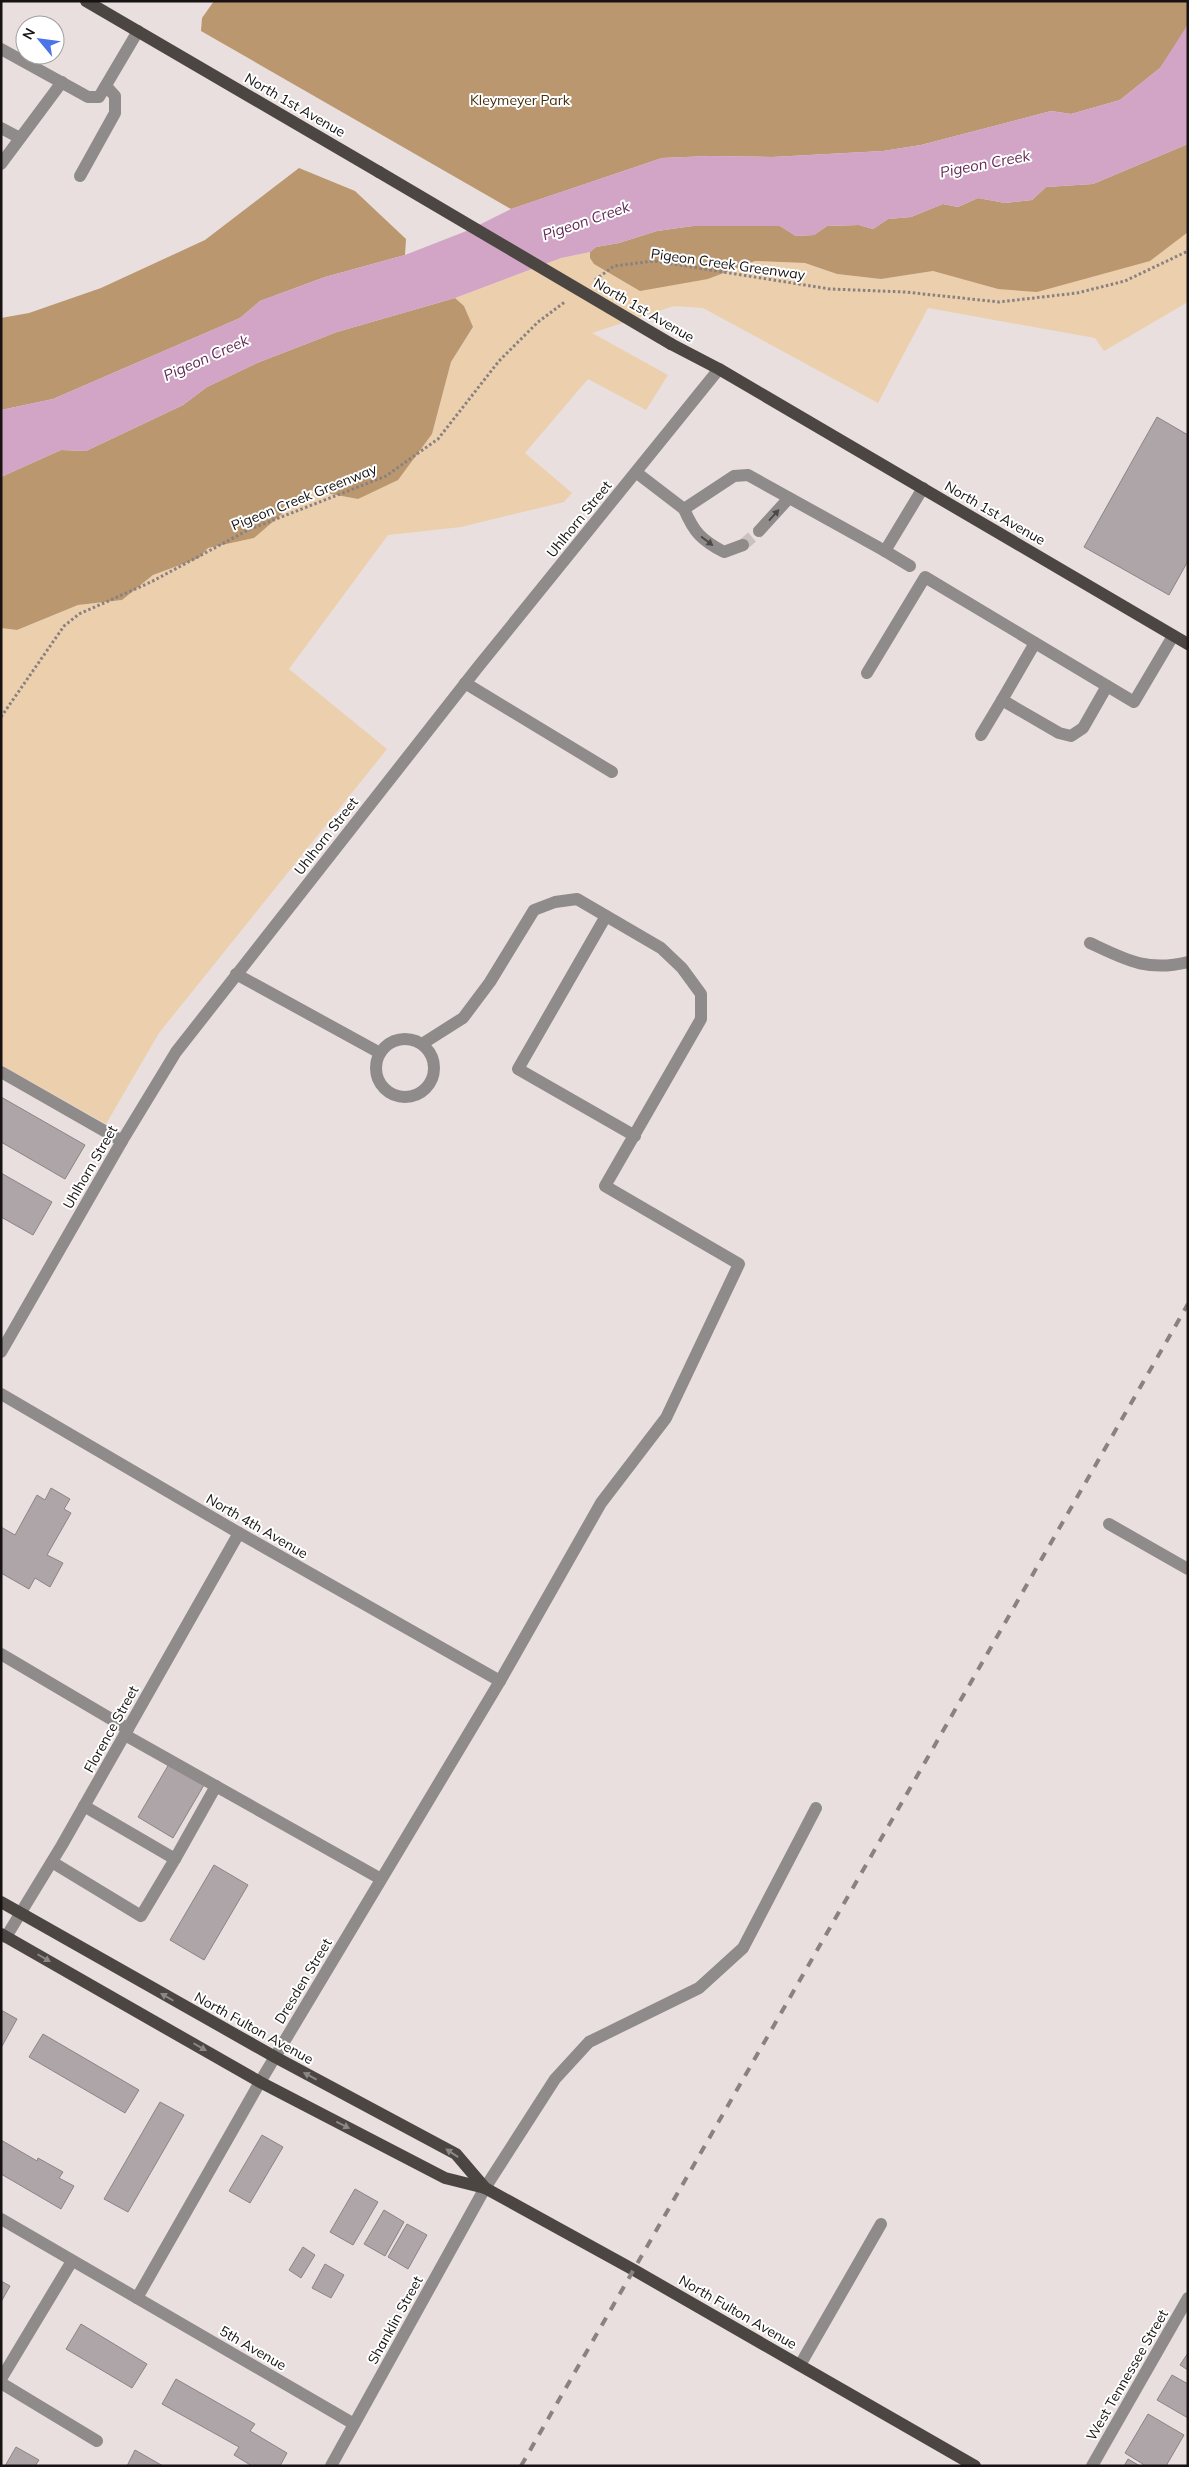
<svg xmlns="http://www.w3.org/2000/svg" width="1189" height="2467" font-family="Mulish,sans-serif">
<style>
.green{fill:#eccfad}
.forest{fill:#ba976e}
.water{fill:#d2a4c5}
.building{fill:#ada5a7;stroke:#8c8486}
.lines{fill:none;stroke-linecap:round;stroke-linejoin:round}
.minor-tunnel{stroke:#c9c0bf;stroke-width:12;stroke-dasharray:12 6;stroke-linecap:butt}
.path{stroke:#888180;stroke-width:3;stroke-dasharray:2.5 2.5;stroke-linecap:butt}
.minor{stroke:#8f8b8a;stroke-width:12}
.major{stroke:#4c4643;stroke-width:12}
.rail{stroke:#898281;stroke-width:4;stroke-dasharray:9 9;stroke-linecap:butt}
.major-bridge{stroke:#4c4643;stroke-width:12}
.oneway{fill:#4c4948}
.oneway2{fill:#8b8785}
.labels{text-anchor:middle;stroke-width:4;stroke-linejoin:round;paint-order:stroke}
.park-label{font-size:14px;fill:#472f0d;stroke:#fff}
.street-label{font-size:14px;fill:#161312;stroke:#fff}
.water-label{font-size:15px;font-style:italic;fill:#622a55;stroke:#fff}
</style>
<rect width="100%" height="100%" fill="#e9dfde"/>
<polygon class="green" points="1188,232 1188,302 1104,351 1095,338 928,308 878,403 703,308 674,306 592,333 668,375 646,410 588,379 525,453 572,493 564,502 461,527 388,535 289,669 387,749 159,1033 106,1124 1,1065 1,628 17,630 78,605 122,600 153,575 199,558 208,548 254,538 310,490 358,499 432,434 451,362 473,328 464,306 455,298 561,258 590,252 590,258 708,279 755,261 805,263 837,274 881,279 933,271 998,289"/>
<g class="forest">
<polygon points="214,1 1188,1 1188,24 1182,36 1160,68 1120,100 1071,114 1051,111 921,145 883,151 772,157 709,156 662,158 511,209 201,31 202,18"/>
<polygon points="1188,144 1188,232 1150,261 1037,292 998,289 933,271 881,279 837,274 805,263 755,261 708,279 640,291 594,264 590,258 590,252 596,247 619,243 657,231 693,226 780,226 796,236 814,235 827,226 859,225 873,229 888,219 911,217 943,204 958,207 978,198 1005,203 1032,200 1046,187 1093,184"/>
<polygon points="299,168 355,191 406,239 405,255 325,277 260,301 240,318 53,399 1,410 1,318 29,313 101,288 205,240"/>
<polygon points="455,298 464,306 473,327 451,362 432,434 398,480 358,499 310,490 254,538 208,548 199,558 153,575 122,600 78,605 17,630 1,628 1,477 61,450 86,451 183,405 207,387 257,363 337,332"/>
</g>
<polygon class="water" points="1188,24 1188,144 1093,184 1046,187 1032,200 1005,203 978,198 958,207 943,204 911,217 888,219 873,229 859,225 827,226 814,235 796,236 780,226 693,226 657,231 619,243 596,247 590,252 561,258 455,298 337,332 257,363 207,387 183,405 86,451 61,450 1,477 1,410 53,399 240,318 260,301 325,277 405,255 469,230 511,209 662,158 709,156 772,157 883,151 921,145 1051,111 1071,114 1120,100 1160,68"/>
<g class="building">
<polygon points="1157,417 1188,435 1188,561 1169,595 1084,547"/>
<polygon points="1,1097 85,1145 65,1179 1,1142"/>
<polygon points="1,1173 52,1202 33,1235 1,1217"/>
<polygon points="51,1488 70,1499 64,1509 71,1513 47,1555 63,1563 50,1587 35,1578 29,1589 1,1573 1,1527 15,1535 37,1495 45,1500"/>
<polygon points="169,1764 204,1785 173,1838 138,1817"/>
<polygon points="214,1865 248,1885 204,1960 170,1940"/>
<polygon points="1,2010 17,2019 1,2048"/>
<polygon points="43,2034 139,2090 125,2113 29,2057"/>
<polygon points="160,2102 184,2115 128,2212 104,2199"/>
<polygon points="262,2135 283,2147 250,2203 229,2191"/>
<polygon points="1,2140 37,2161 38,2158 63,2172 59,2178 74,2186 61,2209 1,2174"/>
<polygon points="355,2189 378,2202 353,2245 330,2232"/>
<polygon points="384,2210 404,2222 385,2256 364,2244"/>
<polygon points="407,2224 427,2235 408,2269 388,2257"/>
<polygon points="303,2247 315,2255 301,2278 289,2270"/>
<polygon points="325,2264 344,2275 331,2298 312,2288"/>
<polygon points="1,2281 10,2286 1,2302"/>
<polygon points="81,2324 147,2364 132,2388 66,2349"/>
<polygon points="1188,2353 1188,2370 1180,2365"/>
<polygon points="1172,2375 1188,2384 1188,2418 1157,2400"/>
<polygon points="176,2379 255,2424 250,2431 287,2453 280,2466 252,2466 234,2455 239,2447 162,2404"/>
<polygon points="1148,2414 1184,2435 1166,2466 1146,2466 1125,2453"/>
<polygon points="16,2447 39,2460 35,2466 5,2466"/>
<polygon points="135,2450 163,2466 127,2466"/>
<polygon points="1128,2459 1140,2466 1124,2466"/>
</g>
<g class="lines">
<polyline class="minor-tunnel" points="743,545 759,531"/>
<g class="path">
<polyline points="595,280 614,266 654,261 830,289 905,292 999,302 1077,293 1125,281 1188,251"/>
<polyline points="1,717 64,626 79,614 151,582 248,530 386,476 438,439 499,361 538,322 566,301"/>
</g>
<g class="minor">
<polyline points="1,49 88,97 99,97 138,31"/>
<polyline points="1,128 20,138"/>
<polyline points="1,164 62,82"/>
<polyline points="80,176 115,113 115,96 106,86"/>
<polyline points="637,473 684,509 734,476 748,475 885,551 923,488"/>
<path d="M 684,509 C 694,532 701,540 724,552 L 743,545"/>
<polyline points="759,531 789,498"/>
<polyline points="885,551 910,566"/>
<polyline points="1035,643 1002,700 1059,733 1071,736 1083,728 1107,686"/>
<polyline points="867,673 925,577 1134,702 1173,636"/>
<polyline points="465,683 612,772"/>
<polyline points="981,735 1002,700"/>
<polyline points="606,916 518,1069 635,1136"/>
<path d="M 1090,943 C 1126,960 1147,972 1188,962"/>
<polyline points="236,974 380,1053"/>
<circle cx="405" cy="1068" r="29"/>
<polyline points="1,1072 122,1141"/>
<polyline points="1,1352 122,1141 176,1052 478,667 719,369"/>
<polyline points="1,1394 239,1533 500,1681"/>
<polyline points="1109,1524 1188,1569"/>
<polyline points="1,1654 128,1729"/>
<polyline points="125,1735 381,1879"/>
<polyline points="175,1859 216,1786"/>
<polyline points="52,1862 141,1916 175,1859 84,1806"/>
<polyline points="6,1937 62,1845 239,1533"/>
<polyline points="1,2219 354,2424"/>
<polyline points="137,2298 260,2082 500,1681 601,1503 666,1418 739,1264 605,1186 701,1019 701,994 682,968 661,948 577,899 555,902 534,910 490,982 463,1018 422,1044"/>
<polyline points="800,2365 881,2224"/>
<polyline points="1,2379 72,2261"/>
<polyline points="1,2383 97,2441"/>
<polyline points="331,2466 485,2188 555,2079 589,2042 699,1988 743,1948 816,1808"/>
<polyline points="1092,2466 1188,2298"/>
</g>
<g class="major">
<polyline points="86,1 379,172"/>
<polyline points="671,344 719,369 1188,644"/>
<polyline points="1,1902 275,2057 456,2154 485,2188"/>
<polyline points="1,1934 260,2082 445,2178 485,2188 634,2270 975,2466"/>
</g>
<polyline class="rail" points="521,2466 1188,1304"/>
<polyline class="major-bridge" points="379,172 671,344"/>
</g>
<defs><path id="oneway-solid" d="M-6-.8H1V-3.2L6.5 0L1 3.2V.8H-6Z" transform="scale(1.25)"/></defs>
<g class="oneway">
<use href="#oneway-solid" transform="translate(774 515) rotate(-48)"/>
<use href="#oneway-solid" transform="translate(707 541) rotate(37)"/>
</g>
<g class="oneway2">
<use href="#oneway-solid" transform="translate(44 1958) rotate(30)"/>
<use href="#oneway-solid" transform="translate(167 1997) rotate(-150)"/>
<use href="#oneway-solid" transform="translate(200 2047) rotate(30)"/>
<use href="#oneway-solid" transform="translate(310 2076) rotate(-152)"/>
<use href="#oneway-solid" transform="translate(343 2125) rotate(27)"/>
<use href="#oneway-solid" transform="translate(452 2153) rotate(-146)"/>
</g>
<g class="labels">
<g class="park-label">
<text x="520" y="105">Kleymeyer Park</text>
</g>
<g class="street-label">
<text transform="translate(295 105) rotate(30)" y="5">North 1st Avenue</text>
<text transform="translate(728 264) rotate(8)" y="5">Pigeon Creek Greenway</text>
<text transform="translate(644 310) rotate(30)" y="5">North 1st Avenue</text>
<text transform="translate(304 497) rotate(-22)" y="5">Pigeon Creek Greenway</text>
<text transform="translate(995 513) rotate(30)" y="5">North 1st Avenue</text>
<text transform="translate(579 519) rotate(-51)" y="5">Uhlhorn Street</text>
<text transform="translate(326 836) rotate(-52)" y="5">Uhlhorn Street</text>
<text transform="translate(90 1167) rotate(-60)" y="5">Uhlhorn Street</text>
<text transform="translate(257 1526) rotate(30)" y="5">North 4th Avenue</text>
<text transform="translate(111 1729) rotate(-61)" y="5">Florence Street</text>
<text transform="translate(303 1981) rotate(-59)" y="5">Dresden Street</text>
<text transform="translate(254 2028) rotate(29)" y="5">North Fulton Avenue</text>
<text transform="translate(738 2312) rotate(30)" y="5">North Fulton Avenue</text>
<text transform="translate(395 2320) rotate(-61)" y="5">Shanklin Street</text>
<text transform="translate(253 2348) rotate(30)" y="5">5th Avenue</text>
<text transform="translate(1127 2375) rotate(-60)" y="5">West Tennessee Street</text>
</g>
<g class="water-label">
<text transform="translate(985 164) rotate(-11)" y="5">Pigeon Creek</text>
<text transform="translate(586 221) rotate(-19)" y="5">Pigeon Creek</text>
<text transform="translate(206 358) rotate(-24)" y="5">Pigeon Creek</text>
</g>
</g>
<rect width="1189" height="2467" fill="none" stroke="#161312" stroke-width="5"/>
<g transform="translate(40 40) rotate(299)"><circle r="24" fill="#ffffff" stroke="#a2a1a0"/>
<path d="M0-4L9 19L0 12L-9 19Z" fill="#4b74e7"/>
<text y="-8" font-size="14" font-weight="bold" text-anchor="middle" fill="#161312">N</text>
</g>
</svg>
